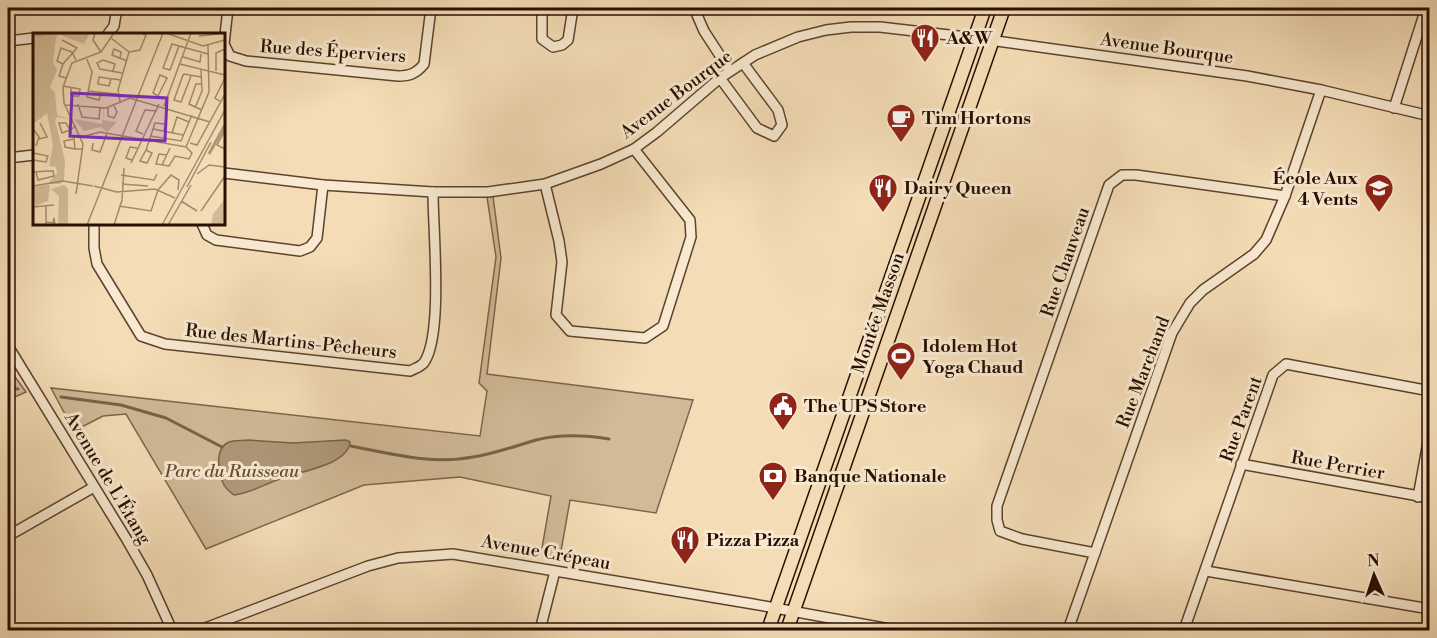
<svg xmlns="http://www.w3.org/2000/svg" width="1437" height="638" font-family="'Libre Bodoni',serif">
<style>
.green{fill:#d1ba97;stroke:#7d644c;stroke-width:1.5}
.water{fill:#af9778;stroke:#796148;stroke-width:1.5}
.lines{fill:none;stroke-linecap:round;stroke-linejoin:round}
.stream{stroke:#796148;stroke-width:3}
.minor-casing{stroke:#5c422e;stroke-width:12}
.major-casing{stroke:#290f00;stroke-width:15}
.minor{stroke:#f8e9d0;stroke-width:9}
.major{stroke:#f4ddb6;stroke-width:12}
.labels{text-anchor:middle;stroke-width:6;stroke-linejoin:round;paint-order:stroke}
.poi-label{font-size:18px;font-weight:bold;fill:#290f00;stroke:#f8e9d0;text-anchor:start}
.street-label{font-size:18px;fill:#290f00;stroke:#f8e9d0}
.park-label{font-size:18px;font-style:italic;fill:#644b35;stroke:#f8e9d0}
.inset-river{fill:none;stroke:#af9778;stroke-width:3}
.inset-road{fill:none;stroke:#a38b6d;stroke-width:1.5}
.view{fill:#7b2cbf;fill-opacity:0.15;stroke:#7b2cbf;stroke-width:3}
.inset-edge{fill:none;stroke:#290f00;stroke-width:3}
</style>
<rect width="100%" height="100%" fill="#f4ddb6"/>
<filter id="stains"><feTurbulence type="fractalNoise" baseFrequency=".00333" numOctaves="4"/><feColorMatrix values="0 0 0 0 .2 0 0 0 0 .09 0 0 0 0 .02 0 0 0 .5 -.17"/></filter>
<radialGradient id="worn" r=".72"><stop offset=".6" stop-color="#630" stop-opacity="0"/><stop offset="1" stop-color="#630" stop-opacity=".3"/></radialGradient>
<g class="green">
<polygon points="493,196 501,258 487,374 693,400 656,513 570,500 560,557 541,554 551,496 460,477 364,485 206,549 126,414 103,416 74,431 51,388 480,436 487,391 479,383 496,257 487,197"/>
<polygon points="8,367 26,392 8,400"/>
</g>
<path class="water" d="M 248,440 L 293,443 L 346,440 L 350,442 C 348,465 301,471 283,478 C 266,483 252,493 234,495 C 230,492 226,489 224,485 C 218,473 214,448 229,442 C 235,440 243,441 248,440 Z"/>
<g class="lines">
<g class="stream">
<polyline points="8,388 18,389"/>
<polyline points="61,397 121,405 166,418 222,447"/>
<path d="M 351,446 C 392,454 432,465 473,457 C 494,454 515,446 536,440 C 560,434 585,435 609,439"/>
</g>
<g class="minor-casing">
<g id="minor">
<path d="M 228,8 L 224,44 L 230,56 L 246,61 L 398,76 C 409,76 416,74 424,64 L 431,8"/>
<polyline points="542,8 542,39 553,47 562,45 568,40 573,8"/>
<polyline points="694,8 704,31 730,71"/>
<polyline points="108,34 114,26 117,8"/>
<polyline points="8,41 34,38"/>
<polyline points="720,78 757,128 774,136 782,125 778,110 743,63"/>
<polyline points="1394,108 1426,8"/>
<polyline points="8,158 34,155"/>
<polyline points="224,173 323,185 433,192 488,192 545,184 601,164 634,149 657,132 720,78 755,55 798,37 826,30 851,27 880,27 975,38 1247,76 1321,90 1430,116"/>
<polyline points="545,184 559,241 562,262 556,315 570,331 645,338 663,326 691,237 690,220 634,149"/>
<path d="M 94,224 L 94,248 L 97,264 L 141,336 L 165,344 L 410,371 C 415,368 422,367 425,361 C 443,331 433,231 433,192"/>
<polyline points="202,224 207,235 216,240 300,251 310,247 317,238 323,185"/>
<polyline points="8,346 127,540 147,575 172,630"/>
<polyline points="1241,464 1430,498"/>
<polyline points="1418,497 1430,431"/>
<polyline points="8,536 94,487"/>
<polyline points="1095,553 1022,539 1000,531 997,520 997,506 1109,185 1122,175 1136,175 1285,196"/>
<polyline points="1206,571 1430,609"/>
<polyline points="200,630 368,566 398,558 453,554 753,604 895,630"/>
<polyline points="540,630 555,571"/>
<polyline points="1068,630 1172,333 1190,303 1203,290 1254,254 1266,240 1285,196 1321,90"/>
<polyline points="1184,630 1273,375 1286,364 1425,390 1430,396"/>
</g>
</g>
<g class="major-casing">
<g id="major">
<polyline points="768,630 985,8"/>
<polyline points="787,630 1004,8"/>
</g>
</g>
<use href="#minor" class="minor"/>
<use href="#major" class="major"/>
</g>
<defs>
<g id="restaurant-pin" transform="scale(1.5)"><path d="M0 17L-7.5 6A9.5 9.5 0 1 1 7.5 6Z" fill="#8f2418" stroke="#f8e9d0"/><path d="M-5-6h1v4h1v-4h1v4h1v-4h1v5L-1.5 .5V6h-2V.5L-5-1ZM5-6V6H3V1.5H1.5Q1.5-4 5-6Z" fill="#fff"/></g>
<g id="cafe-pin" transform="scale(1.5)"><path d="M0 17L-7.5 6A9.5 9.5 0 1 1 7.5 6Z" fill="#8f2418" stroke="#f8e9d0"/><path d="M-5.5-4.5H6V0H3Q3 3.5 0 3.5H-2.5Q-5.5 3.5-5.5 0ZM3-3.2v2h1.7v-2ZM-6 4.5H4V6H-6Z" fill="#fff"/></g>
<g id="school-pin" transform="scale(1.5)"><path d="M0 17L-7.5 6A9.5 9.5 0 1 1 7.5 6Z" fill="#8f2418" stroke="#f8e9d0"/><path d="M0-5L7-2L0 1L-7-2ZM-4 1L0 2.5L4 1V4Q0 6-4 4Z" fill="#fff"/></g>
<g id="stadium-pin" transform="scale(1.5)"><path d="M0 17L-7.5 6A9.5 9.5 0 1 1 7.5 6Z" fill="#8f2418" stroke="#f8e9d0"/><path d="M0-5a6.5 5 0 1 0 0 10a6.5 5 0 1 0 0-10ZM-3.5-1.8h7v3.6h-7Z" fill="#fff"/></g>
<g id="civic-pin" transform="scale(1.5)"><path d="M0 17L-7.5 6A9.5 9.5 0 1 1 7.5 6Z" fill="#8f2418" stroke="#f8e9d0"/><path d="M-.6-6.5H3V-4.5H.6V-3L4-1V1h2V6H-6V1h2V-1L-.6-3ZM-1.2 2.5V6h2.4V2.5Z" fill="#fff"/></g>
<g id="bank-pin" transform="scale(1.5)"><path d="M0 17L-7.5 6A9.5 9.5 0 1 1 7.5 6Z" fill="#8f2418" stroke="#f8e9d0"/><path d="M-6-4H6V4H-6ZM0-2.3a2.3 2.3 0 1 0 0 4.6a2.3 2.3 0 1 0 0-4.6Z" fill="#fff"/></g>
</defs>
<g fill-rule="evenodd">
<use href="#restaurant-pin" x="925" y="38"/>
<use href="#cafe-pin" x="901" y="118"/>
<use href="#restaurant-pin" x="883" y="188"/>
<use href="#school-pin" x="1379" y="188"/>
<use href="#stadium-pin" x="901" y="356"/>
<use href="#civic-pin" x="783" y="406"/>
<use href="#bank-pin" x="773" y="476"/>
<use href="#restaurant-pin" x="685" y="540"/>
</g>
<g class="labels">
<g class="poi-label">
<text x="946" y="44">A&amp;W</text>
<text x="922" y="124">Tim Hortons</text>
<text x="1358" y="184" text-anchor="end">École Aux<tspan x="1358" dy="21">4 Vents</tspan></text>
<text x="904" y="194">Dairy Queen</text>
<text x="922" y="352">Idolem Hot<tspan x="922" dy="21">Yoga Chaud</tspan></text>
<text x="804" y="412">The UPS Store</text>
<text x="794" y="482">Banque Nationale</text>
<text x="706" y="546">Pizza Pizza</text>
</g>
<g class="street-label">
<text transform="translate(1167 48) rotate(8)" y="6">Avenue Bourque</text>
<text transform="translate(333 51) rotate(4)" y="6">Rue des Éperviers</text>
<text transform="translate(676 94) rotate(-37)" y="6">Avenue Bourque</text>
<text transform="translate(1065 262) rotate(-71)" y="6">Rue Chauveau</text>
<text transform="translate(878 313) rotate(-71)" y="6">Montée Masson</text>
<text transform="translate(291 341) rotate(6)" y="6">Rue des Martins-Pêcheurs</text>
<text transform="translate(1143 372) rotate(-69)" y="6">Rue Marchand</text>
<text transform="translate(1241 419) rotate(-70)" y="6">Rue Parent</text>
<text transform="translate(1338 465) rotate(10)" y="6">Rue Perrier</text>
<text transform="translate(108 478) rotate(59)" y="6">Avenue de L'Étang</text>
<text transform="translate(546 552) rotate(10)" y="6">Avenue Crépeau</text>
</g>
<g class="park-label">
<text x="232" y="477">Parc du Ruisseau</text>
</g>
</g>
<g transform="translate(33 33)">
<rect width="192" height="192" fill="#f4ddb6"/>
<path d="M 0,0 L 57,0 L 51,11 L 25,1 L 23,5 L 20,29 L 24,37 L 17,54 L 22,60 L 24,82 L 39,87 L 24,84 L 22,87 L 32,128 L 31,147 L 27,151 L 14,151 L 17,153 L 15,168 L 2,173 L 1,154 L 14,152 L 24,140 L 23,134 L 16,133 L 20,112 L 14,80 L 0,91 ZM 71,75 L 71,79 L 70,87 L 84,89 L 74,99 L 68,94 L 51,98 L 41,86 L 69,91 ZM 31,152 L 35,156 L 35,192 L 25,192 L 26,163 L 18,156 ZM 192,166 L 192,192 L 178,192 L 180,181 Z" fill="#d1ba97"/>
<path class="inset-river" d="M 0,2 L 21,0M 176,121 L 192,92"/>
<path class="inset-road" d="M 62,0 L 60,7 L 68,19M 133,0 L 170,13 L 192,7M 166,3 L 185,1M 78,5 L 96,19 L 85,57 L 87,68M 29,7 L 44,15 L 30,31 L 26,43 L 33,45M 146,13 L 139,11 L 130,35 L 137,37 L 146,13 L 175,21M 96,19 L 107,17 L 113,2 L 108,0M 53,24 L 59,39 L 54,64 L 66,67 L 68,60M 150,24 L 167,29 L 168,21M 87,25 L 88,19 L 81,16 L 79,22 L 94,28M 30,31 L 24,28 L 28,15 L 39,19 L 43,27M 147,31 L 192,42M 80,38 L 82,31 L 70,27 L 64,30 L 67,36 L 89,40M 183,38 L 183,20 L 192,16M 127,42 L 134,45 L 125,63 L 120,60 ZM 158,43 L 148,69 L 141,67 L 150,42 L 151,41 L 168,44M 78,46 L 76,53 L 65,51 L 66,44 L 67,44 L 78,46 L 82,46 L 87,47M 168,51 L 163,51 L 156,71 L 169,77M 30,53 L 47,56 L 46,63 L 38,63 L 38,55M 55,58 L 84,61M 188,69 L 182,65 L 192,45M 45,71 L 49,84 L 66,86 L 67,75M 32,72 L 73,75 L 97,65 L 177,89M 131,73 L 158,0M 75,75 L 75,83 L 81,85 L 84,79 L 81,73M 162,75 L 169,58 L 168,37M 120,96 L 150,102M 1,97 L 6,104 L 3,113M 37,97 L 29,100 L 26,90 L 33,90 L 37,97 L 43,93M 192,97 L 184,112 L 192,116M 139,100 L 144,84 L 156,89M 110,101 L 103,98 L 112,77 L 124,78M 117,103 L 148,108 L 159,82M 48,104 L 67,99 L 153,114 L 176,59 L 175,12M 6,106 L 14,104 L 7,90M 60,110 L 59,117 L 67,119 L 74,100M 157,110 L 164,112 L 192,61M 42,116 L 41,106 L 31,108 L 32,114 L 42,116 L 50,116M 113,117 L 107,128 L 114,130 L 119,120 L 113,117 L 122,90 L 132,91 L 131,98M 0,120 L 15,123 L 13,129 L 0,127M 134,122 L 126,121 L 123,131 L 136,133 L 142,123 L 156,126 L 159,120 L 153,114M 99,127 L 93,125 L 97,114 L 104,115M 98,130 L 126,71M 129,132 L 137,115M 0,139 L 16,138 L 20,138 L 21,143 L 5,147 L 3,139M 164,141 L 176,132 L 192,134M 88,142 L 121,147 L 124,141M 89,151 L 115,153M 0,153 L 30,148 L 60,153M 61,153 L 84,159 L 122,156 L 142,165M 154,154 L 178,109M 125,157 L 138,142 L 146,147 L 145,157M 43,161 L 50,111 L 31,70 L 30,54 L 39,30 L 68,19 L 81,0M 148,168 L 164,178M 86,173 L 118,178 L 125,157M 0,174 L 21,172M 168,178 L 192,143M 13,189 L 20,190 L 21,185 L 22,192M 13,192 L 13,173M 54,192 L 130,0M 81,192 L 89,167 L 91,135M 129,192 L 192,77M 135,192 L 158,152"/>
<path class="view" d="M 39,60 L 134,65 L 132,108 L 37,103 Z"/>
<rect width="192" height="192" class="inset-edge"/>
</g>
<rect width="1437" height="638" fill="none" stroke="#f4ddb6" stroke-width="30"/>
<rect x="9" y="9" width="1419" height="620" fill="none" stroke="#290f00" stroke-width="3"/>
<rect x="15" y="15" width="1407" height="608" fill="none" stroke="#290f00" stroke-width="1.5"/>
<g transform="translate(1374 575) rotate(357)" stroke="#f8e9d0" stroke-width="4.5" paint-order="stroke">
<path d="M0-4.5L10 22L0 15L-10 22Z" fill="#290f00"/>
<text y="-9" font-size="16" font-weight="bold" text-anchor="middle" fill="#290f00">N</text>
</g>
<rect width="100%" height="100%" filter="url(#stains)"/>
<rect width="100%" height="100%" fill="url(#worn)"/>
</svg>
